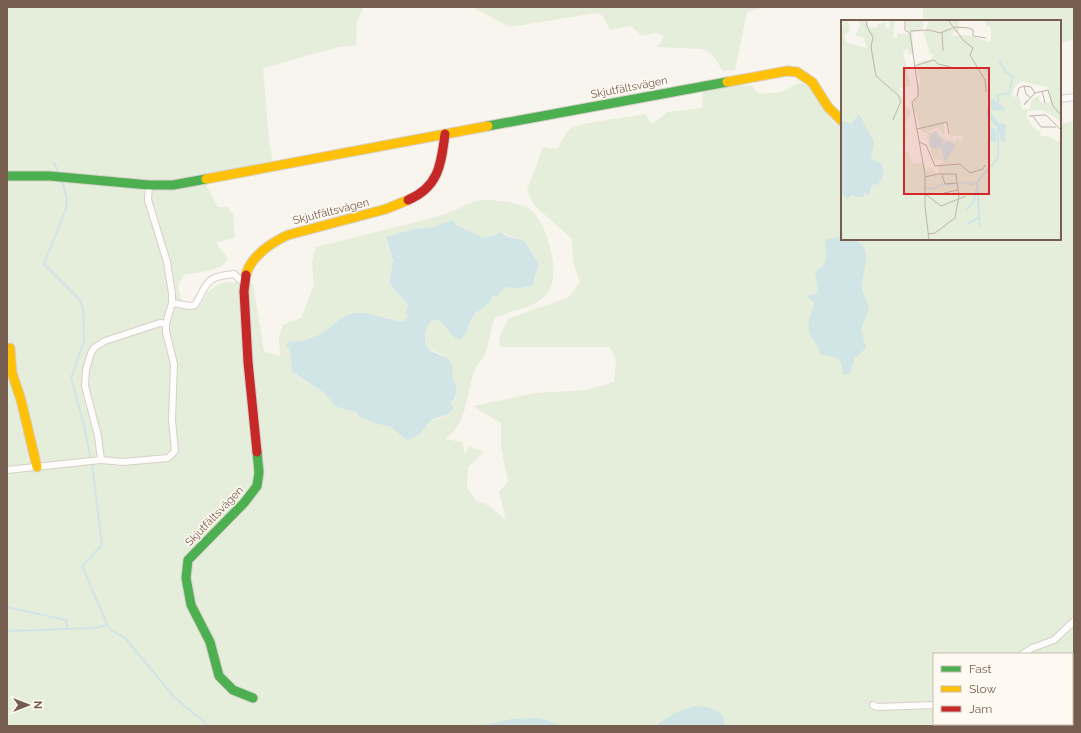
<svg xmlns="http://www.w3.org/2000/svg" width="1081" height="733" font-family="Raleway,sans-serif">
<style>
.green{fill:#e5eeda;fill-rule:evenodd}
.water{fill:#d1e5e7}
.lines{fill:none;stroke-linecap:round;stroke-linejoin:round}
.stream{stroke:#d1e5e7;stroke-width:2}
.street-casing{stroke:#d5d0c9;stroke-width:8}
.fast-casing{stroke:#d6d0c9;stroke-width:11}
.slow-casing{stroke:#d6d0c9;stroke-width:11}
.jam-casing{stroke:#d6d0c9;stroke-width:11}
.street{stroke:#fefdfc;stroke-width:6}
.fast{stroke:#4caf50;stroke-width:9}
.slow{stroke:#ffc107;stroke-width:9}
.jam{stroke:#c62828;stroke-width:9}
.labels{text-anchor:middle;stroke-width:3;stroke-linejoin:round;paint-order:stroke}
.street-label{font-size:11px;fill:#755e4f;stroke:#fef9f1}
.inset-river{fill:none;stroke:#d1e5e7;stroke-width:2}
.inset-road{fill:none;stroke:#c0b4a9;stroke-width:1}
.view{fill:#d62828;fill-opacity:0.15;stroke:#d62828;stroke-width:2}
.inset-edge{fill:none;stroke:#755e4f;stroke-width:2}
</style>
<rect width="100%" height="100%" fill="#f8f4ee"/>
<g class="green">
<path d="M 7,7 L 364,7 L 357,20 L 356,45 L 339,47 L 263,68 L 269,140 L 274,170 L 204,181 L 218,207 L 227,207 L 233,214 L 235,238 L 217,242 L 218,246 L 228,258 C 222,272 197,272 184,275 L 178,286 L 182,304 L 200,306 C 212,280 227,280 253,284 L 264,351 L 280,356 L 279,336 L 283,325 L 301,318 L 314,285 L 312,262 L 316,247 C 326,244 335,243 345,240 C 381,230 418,223 453,211 C 466,206 476,198 490,200 C 503,201 521,203 531,210 C 548,224 562,276 547,294 C 535,308 511,310 495,318 C 490,329 490,340 486,351 C 484,358 478,363 475,370 C 465,394 469,423 445,439 L 462,442 L 465,454 L 470,446 L 484,452 L 468,467 L 467,488 L 476,500 L 489,506 L 506,520 L 499,492 L 508,482 L 501,447 L 501,423 L 473,406 L 535,393 L 586,390 L 614,382 L 616,360 L 610,347 L 501,347 L 499,338 L 508,319 L 569,297 L 580,282 L 573,261 L 572,239 L 534,205 L 527,190 L 543,147 L 557,149 C 561,143 564,135 569,130 C 576,122 629,118 644,114 L 653,124 L 667,112 L 702,108 L 703,87 L 728,85 L 752,86 L 759,94 L 780,92 L 799,83 L 808,85 L 832,121 L 842,125 L 842,239 L 1060,239 L 1060,124 L 1074,121 L 1074,726 L 7,726 ZM 453,220 L 456,225 L 484,238 L 492,236 L 497,232 C 503,233 522,240 527,244 C 531,248 532,254 536,257 C 539,272 535,289 517,289 C 513,290 510,287 505,287 C 495,297 484,304 475,315 C 469,321 469,330 463,337 L 449,331 L 439,320 L 430,321 C 424,328 425,341 429,349 L 445,356 L 453,369 L 452,379 L 458,390 L 455,399 L 451,403 L 453,410 L 444,417 L 432,420 L 407,439 L 389,426 L 376,424 L 359,416 L 356,412 L 336,407 L 323,392 L 295,375 L 292,372 L 290,341 C 300,343 316,337 325,331 C 335,325 339,316 353,314 C 369,311 388,319 403,321 L 408,317 L 406,311 L 408,305 L 389,283 L 393,264 L 386,237 L 413,229 L 433,227 ZM 934,654 L 1072,654 L 1072,724 L 934,724 Z"/>
<polygon points="472,7 766,7 747,12 735,70 723,71 712,54 701,49 657,47 665,36 654,33 642,36 631,26 610,30 602,15 596,13 510,27"/>
<polygon points="923,7 1074,7 1074,39 1060,44 1060,21 926,21 923,16"/>
</g>
<g class="water">
<path d="M 453,220 L 456,225 L 484,238 L 492,236 L 499,232 L 509,237 L 525,241 L 539,264 L 532,285 L 517,289 L 505,287 L 497,296 L 493,296 C 490,305 481,308 475,314 C 468,322 469,332 461,339 L 455,338 L 439,320 L 431,321 C 425,327 423,342 429,349 C 433,354 444,355 449,359 L 453,369 L 452,379 C 460,386 457,396 451,403 L 454,408 C 447,418 440,415 432,420 C 422,428 423,436 407,440 L 389,426 L 376,424 L 359,416 L 356,412 L 336,407 L 323,392 L 292,372 L 290,349 L 286,345 L 290,341 C 300,343 316,337 325,331 C 334,325 340,316 354,313 C 370,311 387,320 403,321 L 408,317 L 406,311 L 408,305 L 389,283 L 393,261 L 386,237 L 413,229 L 433,227 Z"/>
<path d="M 842,236 L 842,239 C 877,239 864,265 862,285 C 861,294 868,300 869,309 L 861,329 L 866,348 L 855,358 L 850,374 L 843,375 C 842,358 839,357 822,355 C 819,352 819,348 816,344 C 801,325 812,321 814,302 L 807,297 L 809,295 L 814,295 L 818,291 L 815,272 L 824,265 L 826,259 L 825,240 Z"/>
<path d="M 695,706 C 707,707 716,707 724,717 L 724,726 L 655,726 L 675,713 Z"/>
<polygon points="536,718 548,720 561,726 457,726 488,724 511,719"/>
</g>
<g class="lines">
<g class="stream">
<polyline points="54,163 59,173"/>
<polyline points="62,180 67,199 66,209 44,264 80,300 83,308 84,341 71,378 84,425 90,456"/>
<polyline points="92,464 102,545 82,566 107,624"/>
<polyline points="7,607 66,620 67,628"/>
<polyline points="7,631 94,628 107,625 111,630 125,638 175,698 209,726"/>
</g>
<g class="street-casing">
<g id="street">
<polyline points="1060,99 1074,97"/>
<polyline points="149,185 148,200 167,262 172,293 172,303 166,324 166,332 174,364 172,420 175,451 168,458 123,462 101,460 98,436 85,386 86,370 91,353 94,348 105,341 160,323 166,324"/>
<path d="M 172,303 L 190,306 L 195,305 C 209,282 204,277 234,274 L 245,284"/>
<polyline points="7,470 101,460"/>
<polyline points="1023,654 1032,648 1054,640 1074,621"/>
<polyline points="873,705 877,707 934,705"/>
</g>
</g>
<g class="fast-casing">
<g id="fast">
<polyline points="488,126 727,82"/>
<polyline points="7,176 50,176 149,185 173,185 206,179"/>
<polyline points="253,698 233,690 219,676 210,642 191,605 186,578 188,560 244,503 257,486 259,472 257,452"/>
</g>
</g>
<g class="slow-casing">
<g id="slow">
<polyline points="727,82 787,71 797,72 812,82 828,107 842,121"/>
<polyline points="206,179 488,126"/>
<path d="M 246,275 C 250,257 272,242 288,235 L 386,209 L 408,200"/>
<polyline points="10,348 12,373 21,400 37,467"/>
</g>
</g>
<g class="jam-casing">
<g id="jam">
<path d="M 408,200 C 439,187 441,164 445,134"/>
<polyline points="246,275 244,291 248,362 257,452"/>
</g>
</g>
<use href="#street" class="street"/>
<use href="#fast" class="fast"/>
<use href="#slow" class="slow"/>
<use href="#jam" class="jam"/>
</g>
<g class="labels">
<g class="street-label">
<text transform="translate(629 87) rotate(-11)" y="4">Skjutfältsvägen</text>
<text transform="translate(331 211) rotate(-14)" y="4">Skjutfältsvägen</text>
<text transform="translate(214 516) rotate(-46)" y="4">Skjutfältsvägen</text>
</g>
</g>
<g transform="translate(841 20)">
<rect width="220" height="220" fill="#f8f4ee"/>
<path d="M 0,0 L 7,0 L 9,10 L 4,15 L 5,22 L 26,28 L 23,18 L 14,15 L 19,6 L 18,2 L 13,0 L 26,0 L 28,8 L 36,7 L 36,4 L 43,3 L 44,0 L 44,6 L 48,10 L 49,0 L 54,0 L 52,18 L 57,17 L 57,12 L 59,14 L 68,14 L 64,0 L 117,0 L 118,12 L 113,11 L 109,16 L 127,15 L 147,22 L 150,21 L 150,8 L 145,5 L 145,0 L 220,0 L 220,105 L 216,98 L 201,90 L 186,91 L 186,97 L 191,106 L 200,112 L 199,116 L 207,116 L 220,123 L 220,220 L 0,220 L 0,8 L 3,4 ZM 88,1 L 83,13 L 89,34 L 91,33 L 92,35 L 91,39 L 78,42 L 76,46 L 80,64 L 77,64 L 77,77 L 72,81 L 73,92 L 75,93 L 80,111 L 85,113 L 96,107 L 103,116 L 103,103 L 107,103 L 110,119 L 112,116 L 123,116 L 120,120 L 115,118 L 114,122 L 100,117 L 96,110 L 87,113 L 86,118 L 92,138 L 104,142 L 96,145 L 98,151 L 96,154 L 90,147 L 84,150 L 83,142 L 71,144 L 68,133 L 62,131 L 61,127 L 66,115 L 64,105 L 71,90 L 64,87 L 59,68 L 70,66 L 62,33 L 66,28 L 67,34 L 71,34 L 73,37 L 71,12 L 82,11 L 82,2 ZM 180,61 L 206,67 L 210,83 L 199,82 L 198,75 L 191,80 L 188,89 L 181,89 L 178,76 L 171,77 L 173,68 ZM 94,111 L 102,121 L 101,124 L 108,121 L 114,127 L 106,140 L 102,141 L 100,127 L 90,129 L 88,122 L 91,113 Z" fill="#e5eeda" fill-rule="evenodd"/>
<path d="M 152,79 L 164,88 L 163,91 L 151,90 L 147,82 ZM 148,90 L 157,102 L 165,105 L 164,123 L 160,121 L 158,110 L 146,96 L 145,91 ZM 18,94 L 33,122 L 30,139 L 41,144 L 43,155 L 37,164 L 31,165 L 28,175 L 24,173 L 23,177 L 17,177 L 11,175 L 6,179 L 0,172 L 0,100 L 10,104 ZM 149,107 L 155,109 L 155,123 L 147,121 L 147,112 ZM 94,111 L 102,121 L 100,124 L 108,121 L 114,126 L 106,140 L 103,141 L 100,127 L 90,129 L 88,122 L 91,113 Z" fill="#d1e5e7"/>
<path class="inset-river" d="M 157,82 L 157,75 L 168,73 L 172,57 L 164,51 L 158,40M 117,164 L 126,162 L 129,165 L 135,162M 84,167 L 93,169 L 99,165 L 114,164M 125,190 L 132,183 L 136,167M 126,204 L 137,198M 139,206 L 136,162 L 157,138 L 157,107"/>
<path class="inset-road" d="M 25,0 L 26,7 L 32,17 L 30,27 L 35,56 L 57,75 L 60,81 L 52,100M 64,0 L 64,10 L 69,13 L 77,68 L 77,76 L 71,82 L 84,154 L 84,186 L 88,220M 107,0 L 123,21 L 132,28 L 129,35 L 144,60 L 145,72M 113,7 L 128,8 L 132,10 L 132,16 L 145,18M 69,11 L 88,10 L 99,13 L 112,8M 101,12 L 102,31M 73,46 L 93,40 L 97,44 L 110,47M 183,66 L 185,74 L 189,77M 201,71 L 204,83M 176,76 L 178,68 L 183,66 L 190,67 L 194,73M 186,81 L 183,85 L 194,73 L 207,70 L 212,86 L 220,95M 191,95 L 200,107 L 215,107M 188,96 L 205,95 L 220,110M 76,109 L 106,102 L 108,114M 78,122 L 85,125 L 94,146 L 119,144 L 129,153 L 142,149 L 144,145M 84,157 L 97,154 L 115,154 L 116,163 L 104,164 L 101,155M 103,173 L 117,170M 84,174 L 100,186 L 125,176M 87,214 L 94,213 L 114,198 L 118,176 L 116,163"/>
<path class="view" d="M 63,48 L 148,48 L 148,174 L 63,174 Z"/>
<rect width="220" height="220" class="inset-edge"/>
</g>
<rect width="1081" height="733" fill="none" stroke="#755e4f" stroke-width="16"/>
<rect x="933" y="653" width="140" height="72" fill="#fef9f1" stroke="#c7bbb0"/>
<rect x="941" y="666" width="20" height="6" fill="#4caf50" stroke="#c7bbb0"/>
<text x="969" y="673" font-size="12" fill="#755e4f">Fast</text>
<rect x="941" y="686" width="20" height="6" fill="#ffc107" stroke="#c7bbb0"/>
<text x="969" y="693" font-size="12" fill="#755e4f">Slow</text>
<rect x="941" y="706" width="20" height="6" fill="#c62828" stroke="#c7bbb0"/>
<text x="969" y="713" font-size="12" fill="#755e4f">Jam</text>
<g transform="translate(28 705) rotate(90)" stroke="#fef9f1" stroke-width="3" paint-order="stroke">
<path d="M0-3L7 15L0 10L-7 15Z" fill="#755e4f"/>
<text y="-6" font-size="11" font-weight="bold" text-anchor="middle" fill="#755e4f">N</text>
</g>
</svg>
